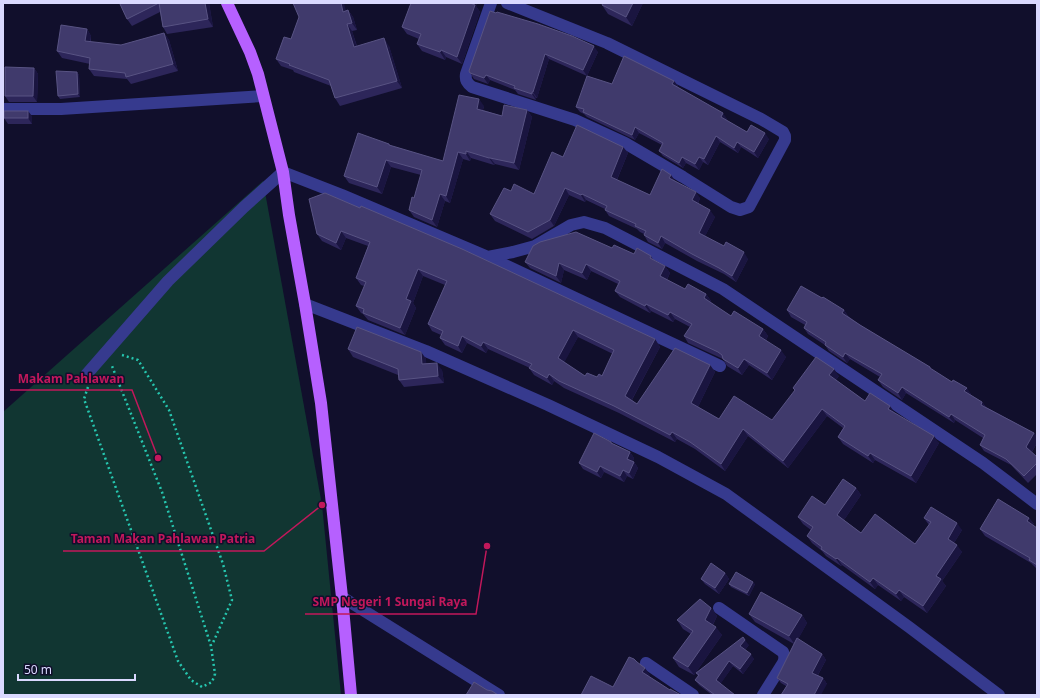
<svg xmlns="http://www.w3.org/2000/svg" width="1040" height="698" font-family="'Noto Sans',sans-serif">
<style>
.green{fill:#113632}
.lines{fill:none;stroke-linecap:round;stroke-linejoin:round}
.path{stroke:#26c6af;stroke-width:2.5;stroke-dasharray:2 3;stroke-linecap:butt}
.minor{stroke:#363a8e;stroke-width:12}
.major{stroke:#b660ff;stroke-width:12}
.wall{fill:#2d265a;fill-rule:evenodd}
.shaded-wall{fill:#1a1540}
.building{fill:#403a6c;stroke:#585383;fill-rule:evenodd}
.leader{fill:none;stroke:#c2185b;stroke-width:1.5}
.callout-dot{fill:#c2185b;stroke:#110f2c;stroke-width:1.5}
.callout-label{font-size:12px;text-anchor:middle;font-weight:bold;fill:#c2185b;stroke:#110f2c;stroke-width:3;stroke-linejoin:round;paint-order:stroke}
</style>
<rect width="100%" height="100%" fill="#110f2c"/>
<polygon class="green" points="263,181 322,505 341,695 3,695 3,412"/>
<g class="lines">
<g class="path">
<polyline points="122,355 138,360 169,410 223,564 232,600 212,645"/>
<polyline points="88,387 84,399 178,661 191,680 202,687 212,682 215,674 211,646 162,492 112,366"/>
</g>
<g class="minor">
<path d="M 491,3 L 466,74 C 465,80 467,83 472,87 L 575,120 L 625,143 L 683,177 L 731,207 L 740,210 L 749,207 L 785,140 L 785,136 L 783,132 L 761,119 L 607,43 L 507,3"/>
<polyline points="3,109 61,109 263,96"/>
<polyline points="488,257 720,366"/>
<polyline points="305,304 426,351 548,405 658,457 726,494 909,627 999,695"/>
<polyline points="86,375 168,281 244,207 283,172 342,195 488,257 513,252 535,246 571,225 584,222 605,228 723,289 983,463 1037,504"/>
<polyline points="342,597 499,695"/>
<path d="M 719,608 L 783,652 C 785,656 785,659 783,663 L 763,695"/>
<polyline points="646,663 693,695"/>
</g>
<polyline class="major" points="227,3 250,52 258,74 283,172 289,215 305,304 321,403 342,597 351,695"/>
</g>
<g class="wall">
<polygon points="122,3 209,3 213,27 167,34 163,27 160,12 132,26 127,19"/>
<polygon points="411,3 477,3 476,6 480,12 462,64 446,57 445,60 422,51 417,44 419,39 407,34 402,27"/>
<polygon points="643,3 632,26 608,14 602,5"/>
<polygon points="348,10 353,17 357,30 352,31 357,46 389,46 402,88 340,106 335,98 331,86 294,72 293,70 281,66 276,59 291,39 299,17"/>
<polygon points="490,11 598,52 587,76 549,59 537,98 536,98 536,100 518,94 515,90 490,80 488,84 474,79 470,73"/>
<polygon points="87,29 91,36 91,42 121,45 164,33 169,40 178,71 131,84 127,79 94,76 89,69 90,64 62,58 57,51"/>
<polygon points="34,68 38,74 37,102 9,102 5,96"/>
<polygon points="77,72 79,75 80,97 60,99 58,96"/>
<polygon points="674,81 678,86 677,87 727,119 726,120 747,132 769,139 758,158 741,147 738,153 720,142 708,165 703,162 699,170 686,163 683,168 663,156 659,151 662,145 639,133 635,140 587,117 584,114 580,112 576,107 612,84"/>
<polygon points="484,106 483,110 502,116 527,110 532,117 519,170 495,164 494,165 471,158 470,161 463,159 450,203 445,201 437,227 414,217 409,210 414,198 421,175 391,167 382,194 349,183 344,176 389,144 391,146 443,161"/>
<polygon points="32,116 32,124 8,124 4,118"/>
<polygon points="623,147 628,153 617,180 650,195 671,175 675,181 700,198 698,204 715,217 705,236 748,259 736,282 724,274 697,261 665,243 662,249 648,242 644,235 644,234 640,232 637,229 609,216 605,210 605,209 586,200 585,202 569,195 554,226 532,239 495,221 490,214 511,191 534,194 563,157"/>
<path d="M 309,199 L 655,339 L 660,347 L 632,400 L 637,404 L 710,365 L 715,372 L 698,407 L 719,419 L 772,420 L 795,391 L 793,388 L 839,376 L 836,380 L 865,401 L 894,413 L 939,443 L 916,483 L 875,460 L 873,463 L 843,444 L 838,437 L 843,428 L 827,416 L 788,468 L 748,436 L 725,471 L 695,449 L 677,439 L 675,442 L 619,413 L 564,388 L 554,381 L 552,385 L 534,375 L 529,368 L 530,368 L 488,349 L 486,353 L 467,343 L 462,353 L 445,345 L 440,338 L 441,335 L 432,331 L 428,324 L 445,285 L 423,276 L 413,303 L 416,308 L 405,335 L 368,320 L 363,314 L 361,313 L 356,306 L 364,286 L 361,285 L 356,278 L 368,246 L 346,238 L 341,250 L 322,241 L 317,234 ZM 578,337 L 613,354 L 602,376 L 597,377 L 585,376 L 564,362 Z"/>
<polygon points="612,248 634,254 651,256 654,261 665,266 670,273 667,280 685,289 706,294 711,301 710,302 731,316 763,329 768,336 766,340 786,357 772,380 749,365 742,375 727,366 723,359 688,343 684,336 690,327 675,319 673,322 651,311 650,313 620,297 615,291 618,284 591,271 587,280 564,270 561,283 530,268 525,262"/>
<polygon points="787,310 844,310 848,316 860,325 930,367 931,369 971,394 971,395 982,402 986,407 1034,433 1037,437 1037,443 1032,452 1037,457 1037,474 1028,483 1011,465 984,451 980,445 983,438 955,420 954,423 906,393 902,400 883,387 878,380 880,377 850,359 847,363 829,351 825,345 808,334 804,328 805,325 791,317"/>
<polygon points="348,349 421,352 426,359 426,364 442,370 444,383 404,387 399,380 398,375 353,357"/>
<polygon points="611,442 613,444 630,452 634,458 633,461 634,462 638,468 633,479 627,476 624,482 604,472 601,478 583,469 579,463"/>
<polygon points="856,488 861,495 844,520 861,533 915,544 929,525 924,518 962,530 954,543 962,552 942,581 946,586 927,613 904,597 901,601 878,585 875,589 842,565 841,566 826,556 822,551 812,543 807,536 811,530 803,524 798,517 825,505"/>
<polygon points="1029,518 1034,524 1033,525 1037,528 1037,569 1031,563 985,536 980,529"/>
<polygon points="725,573 729,579 719,594 705,584 701,579"/>
<polygon points="729,584 755,584 749,596 731,587"/>
<polygon points="711,608 717,616 713,625 722,635 694,675 679,667 673,658 691,634 683,629 677,620"/>
<polygon points="749,614 802,615 807,623 798,639 822,654 826,660 818,675 823,678 827,684 786,686 781,683 777,678 794,644 755,622"/>
<polygon points="749,645 745,650 754,659 743,674 733,666 720,684 735,695 712,695 699,685 695,680 698,676 696,673"/>
</g>
<g class="shaded-wall">
<polygon points="205,3 209,3 213,27 208,19"/>
<polygon points="341,3 344,3 348,19 343,12"/>
<polygon points="470,3 477,3 476,6 480,12 462,64 457,57"/>
<polygon points="633,3 643,3 632,26 626,17"/>
<polygon points="348,10 353,17 357,30 352,23"/>
<polygon points="347,24 352,31 359,54 354,47"/>
<polygon points="87,29 91,36 89,48 85,41"/>
<polygon points="164,33 169,40 178,71 173,64"/>
<polygon points="384,38 389,46 402,88 397,81"/>
<polygon points="594,46 598,52 587,76 583,70"/>
<polygon points="441,50 446,57 445,60 440,52"/>
<polygon points="545,54 549,59 537,98 533,92"/>
<polygon points="34,68 38,74 37,102 33,96"/>
<polygon points="77,72 79,75 80,97 78,94"/>
<polygon points="486,75 490,80 488,84 484,78"/>
<polygon points="674,81 678,86 676,90 672,84"/>
<polygon points="532,92 536,98 536,100 532,94"/>
<polygon points="479,99 484,106 481,115 477,109"/>
<polygon points="527,110 532,117 519,170 514,163"/>
<polygon points="28,111 32,116 32,124 28,118"/>
<polygon points="723,113 727,119 725,122 721,117"/>
<polygon points="635,127 639,133 635,140 632,135"/>
<polygon points="765,133 769,139 758,158 754,152"/>
<polygon points="716,136 720,142 708,165 704,159"/>
<polygon points="737,142 741,147 738,153 734,148"/>
<polygon points="623,147 628,153 615,184 611,177"/>
<polygon points="466,151 471,158 470,161 466,154"/>
<polygon points="458,152 463,159 450,203 446,196"/>
<polygon points="682,157 686,163 683,168 679,163"/>
<polygon points="699,157 703,162 699,170 695,164"/>
<polygon points="489,158 490,158 495,164 494,165"/>
<polygon points="386,160 391,167 382,194 377,187"/>
<polygon points="671,175 675,181 669,178"/>
<polygon points="565,188 569,195 554,226 550,220"/>
<polygon points="696,192 700,198 696,207 692,200"/>
<polygon points="440,194 445,201 437,227 432,220"/>
<polygon points="582,194 586,200 585,202 581,195"/>
<polygon points="710,210 715,217 703,240 699,233"/>
<polygon points="341,231 346,238 341,250 336,243"/>
<polygon points="661,236 665,243 662,249 658,243"/>
<polygon points="744,252 748,259 736,282 732,276"/>
<polygon points="559,263 564,270 561,283 556,276"/>
<polygon points="586,264 591,271 587,280 582,273"/>
<polygon points="665,266 670,273 665,283 660,276"/>
<polygon points="418,269 423,276 413,303 416,308 405,335 400,328 406,299"/>
<polygon points="706,294 711,301 709,305 704,298"/>
<polygon points="646,304 651,311 650,313 645,306"/>
<polygon points="844,310 848,317 842,313"/>
<polygon points="670,312 675,319 673,322 668,315"/>
<polygon points="763,329 768,336 764,343 759,336"/>
<polygon points="573,330 578,337 563,365 558,358"/>
<polygon points="462,336 467,343 462,353 458,346"/>
<polygon points="655,339 660,347 630,403 625,396"/>
<polygon points="483,342 488,349 486,353 481,346"/>
<polygon points="781,350 786,357 772,380 767,373"/>
<polygon points="421,352 426,359 427,372 422,364"/>
<polygon points="845,353 850,359 847,363 843,357"/>
<polygon points="744,359 749,365 742,375 738,368"/>
<polygon points="437,363 442,370 444,383 438,376"/>
<polygon points="710,365 715,372 696,411 691,403"/>
<polygon points="834,369 839,376 834,382 829,375"/>
<polygon points="549,374 554,381 552,385 547,378"/>
<polygon points="902,387 906,393 902,400 898,393"/>
<polygon points="967,388 971,394 969,398 964,391"/>
<polygon points="982,402 987,409 981,405"/>
<polygon points="890,406 895,413 888,409"/>
<polygon points="822,409 827,416 788,468 783,461"/>
<polygon points="951,414 955,420 954,423 949,417"/>
<polygon points="743,429 748,436 725,471 721,464"/>
<polygon points="672,432 677,439 675,442 670,435"/>
<polygon points="1034,433 1037,437 1037,443 1031,453 1026,447"/>
<polygon points="934,436 939,443 916,483 911,476"/>
<polygon points="630,452 634,458 631,464 627,459"/>
<polygon points="870,453 875,460 873,463 868,456"/>
<polygon points="634,462 638,468 633,479 629,473"/>
<polygon points="600,466 604,472 601,478 597,472"/>
<polygon points="623,470 627,476 624,482 620,476"/>
<polygon points="856,488 861,495 842,523 837,515"/>
<polygon points="1029,518 1034,524 1032,528 1027,521"/>
<polygon points="957,523 962,530 952,546 948,539"/>
<polygon points="957,545 962,552 942,581 946,586 927,613 923,606 936,576"/>
<polygon points="837,558 842,565 841,566 836,559"/>
<polygon points="725,573 729,579 719,594 715,588"/>
<polygon points="873,578 878,585 875,589 870,582"/>
<polygon points="753,582 755,584 749,596 747,593"/>
<polygon points="899,590 904,597 901,601 896,594"/>
<polygon points="711,608 717,616 711,628 705,620"/>
<polygon points="802,615 807,623 795,645 789,636"/>
<polygon points="716,627 722,635 694,675 688,667"/>
<polygon points="745,640 749,645 744,651 740,646"/>
<polygon points="751,654 754,659 743,674 740,669"/>
<polygon points="822,654 826,660 816,678 812,673"/>
<polygon points="729,661 733,666 719,686 716,680"/>
<polygon points="645,668 650,675 647,679 642,672"/>
<polygon points="823,678 827,684 821,695 814,695"/>
</g>
<g class="building">
<polygon points="122,3 205,3 208,19 163,27 159,3 127,19 120,4"/>
<polygon points="293,3 341,3 343,12 348,10 352,23 347,24 354,47 384,38 397,81 335,98 329,80 289,65 290,64 276,59 284,37 291,39 299,17"/>
<polygon points="411,3 470,3 475,5 457,57 441,50 440,52 417,44 421,34 402,27"/>
<polygon points="603,3 633,3 626,17 602,5"/>
<polygon points="490,11 496,13 497,12 538,24 572,36 594,46 583,70 545,54 533,92 532,92 532,94 514,88 515,86 486,75 484,78 470,73 469,71"/>
<polygon points="61,25 87,29 85,41 121,45 164,33 173,64 126,77 125,73 89,69 90,58 57,51"/>
<polygon points="624,56 674,81 672,84 723,113 721,117 747,132 751,125 765,133 754,152 737,142 734,148 716,136 704,159 699,157 695,164 682,157 679,163 659,151 663,143 635,127 632,135 583,112 584,109 576,107 587,76 612,84"/>
<polygon points="5,67 34,68 33,96 5,96"/>
<polygon points="56,71 77,72 78,94 58,96"/>
<polygon points="459,95 479,99 477,109 502,116 504,105 527,110 514,163 490,158 489,158 466,151 466,154 458,152 446,196 440,194 432,220 409,210 412,197 414,198 422,170 386,160 377,187 344,176 358,133 389,144 389,145 443,161"/>
<rect x="4" y="111" width="24" height="7"/>
<polygon points="577,125 623,147 611,177 650,195 662,169 671,175 669,178 696,192 692,200 710,210 699,233 724,246 726,242 744,252 732,276 719,268 692,254 661,236 658,243 644,235 646,231 635,226 636,224 605,210 607,206 582,194 581,195 565,188 550,220 528,232 490,214 504,188 511,191 514,184 534,194 552,152 563,157"/>
<path d="M 325,193 L 360,208 L 361,206 L 462,249 L 655,339 L 625,396 L 637,404 L 675,348 L 710,365 L 691,403 L 719,419 L 734,396 L 772,420 L 795,390 L 793,388 L 816,357 L 834,369 L 829,375 L 865,401 L 870,393 L 890,406 L 888,409 L 934,436 L 911,476 L 870,453 L 868,456 L 838,437 L 845,426 L 822,409 L 783,461 L 743,429 L 721,464 L 690,442 L 672,432 L 670,435 L 614,406 L 559,381 L 549,374 L 547,378 L 529,368 L 532,364 L 483,342 L 481,346 L 462,336 L 458,346 L 440,338 L 443,331 L 428,324 L 447,281 L 418,269 L 406,299 L 411,301 L 400,328 L 363,313 L 364,309 L 356,306 L 366,282 L 356,278 L 370,242 L 341,231 L 336,243 L 317,234 L 309,199 ZM 573,330 L 614,350 L 602,376 L 599,374 L 597,377 L 587,373 L 585,376 L 558,358 Z"/>
<polygon points="576,232 612,248 614,245 634,254 637,248 651,256 650,258 665,266 660,276 685,289 688,284 706,294 704,298 731,316 734,311 763,329 759,336 781,350 767,373 744,359 738,368 723,359 722,355 718,352 684,336 692,324 670,312 668,315 646,304 645,306 615,291 620,281 586,264 582,273 559,263 556,276 525,262 533,246 540,242"/>
<polygon points="801,286 822,298 823,297 844,310 842,313 860,325 930,367 930,368 952,382 953,380 967,388 964,391 982,402 981,405 1034,433 1026,447 1037,457 1037,463 1024,476 1006,459 980,445 985,435 951,414 949,417 902,387 898,393 878,380 882,374 845,353 843,357 825,345 826,342 804,328 807,322 787,310"/>
<polygon points="357,327 421,352 422,364 437,363 438,376 399,380 398,369 348,349"/>
<polygon points="594,433 611,442 611,443 630,452 627,459 634,462 629,473 623,470 620,476 600,466 597,472 579,463"/>
<polygon points="843,479 856,488 837,515 861,533 875,514 915,544 931,522 924,518 931,507 957,523 948,539 957,545 936,576 941,579 923,606 899,590 896,594 873,578 870,582 837,558 836,559 821,549 822,547 807,536 813,527 798,517 812,496 825,505"/>
<polygon points="998,499 1029,518 1027,521 1037,528 1037,565 1029,560 1030,558 980,529"/>
<polygon points="711,563 725,573 715,588 701,579"/>
<polygon points="736,572 753,582 747,593 729,584"/>
<polygon points="761,592 802,615 789,636 749,614"/>
<polygon points="700,599 711,608 705,620 716,627 688,667 673,658 693,631 677,620"/>
<polygon points="743,637 745,640 740,646 751,654 740,669 729,661 716,680 735,695 715,695 695,680 699,675 696,673"/>
<polygon points="797,638 822,654 812,673 823,678 814,695 781,695 788,684 777,678"/>
<polygon points="629,657 634,659 637,662 645,668 642,672 670,690 670,689 681,695 581,695 591,676 613,687"/>
<polygon points="474,682 487,690 492,691 498,695 466,695"/>
</g>
<path class="leader" d="M158 458L132 390H10M322 505L264 551H63M487 546L476 614H305"/>
<g class="callout-dot">
<circle cx="158" cy="458" r="4"/>
<circle cx="322" cy="505" r="4"/>
<circle cx="487" cy="546" r="4"/>
</g>
<g class="callout-label">
<text x="71" y="383">Makam Pahlawan</text>
<text x="163" y="543">Taman Makan Pahlawan Patria</text>
<text x="390" y="606">SMP Negeri 1 Sungai Raya</text>
</g>
<rect width="1040" height="698" fill="none" stroke="#dad9ff" stroke-width="8"/>
<path d="M18 674v6h117v-6" fill="none" stroke="#dad9ff" stroke-width="2"/>
<text x="24" y="674" font-size="12" fill="#dad9ff" stroke="#110f2c" stroke-width="3" paint-order="stroke">50 m</text>
</svg>
